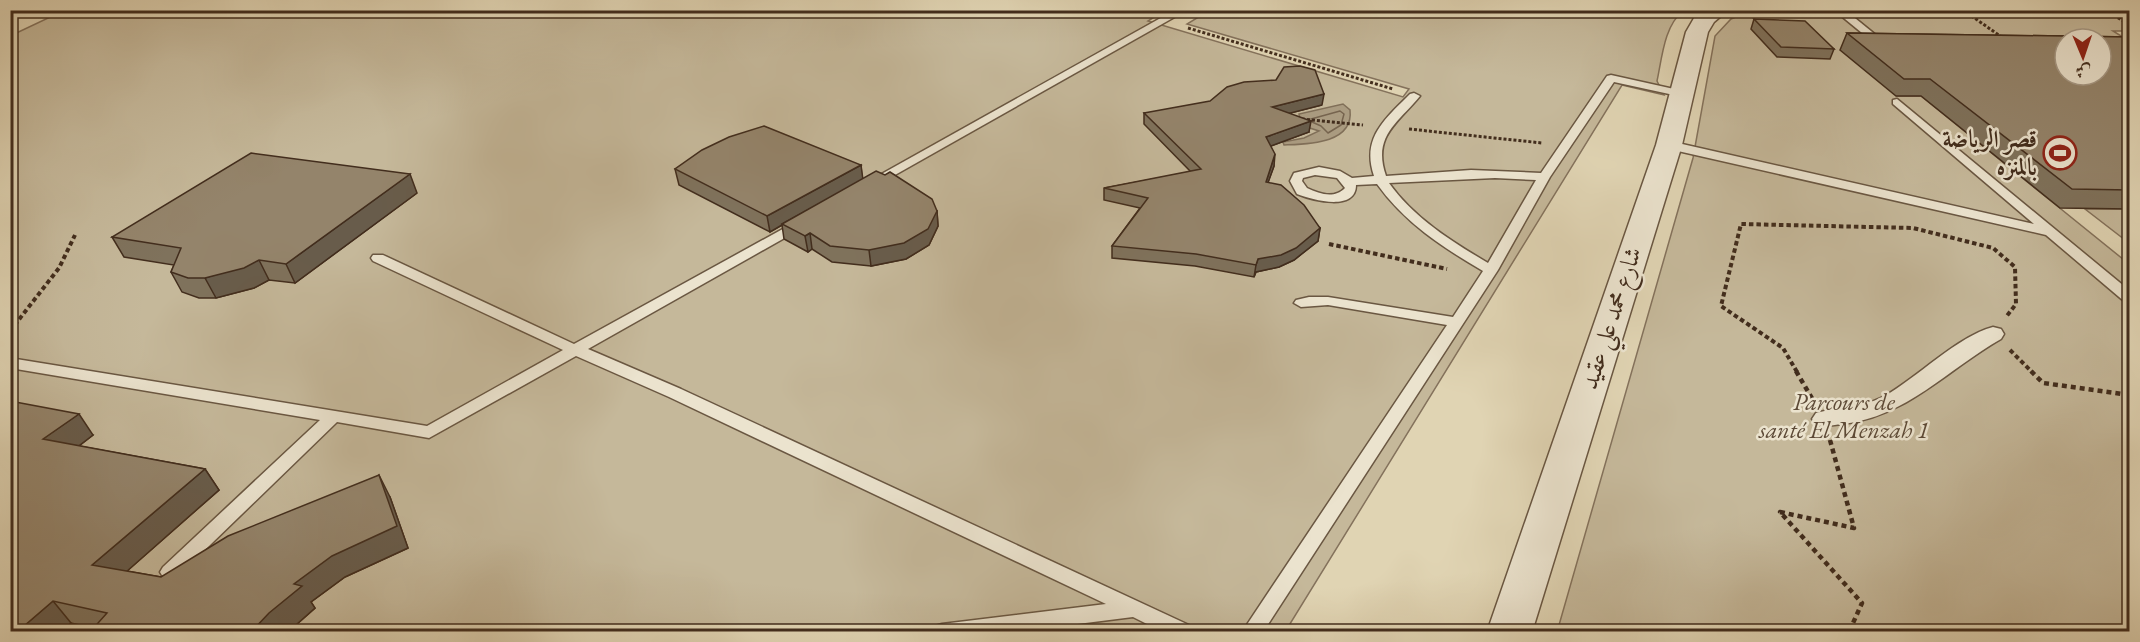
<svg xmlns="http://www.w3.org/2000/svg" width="2140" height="642" font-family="'EB Garamond',Amiri,serif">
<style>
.green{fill:#c5b89a;stroke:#84725c;stroke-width:1.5}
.water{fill:#aa9b80;stroke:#806f58;stroke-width:1.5}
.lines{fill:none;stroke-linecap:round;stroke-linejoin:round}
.shore{stroke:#76644e;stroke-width:1.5}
.stream{stroke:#806f58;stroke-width:7}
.service-casing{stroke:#6a5742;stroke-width:3}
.pedestrian-casing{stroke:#6a5742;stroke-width:3}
.tertiary-casing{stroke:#6a5742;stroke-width:3}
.path-far2{stroke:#422d1d;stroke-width:3;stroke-dasharray:3 2;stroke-linecap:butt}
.path-far1{stroke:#422d1d;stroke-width:4;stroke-dasharray:4.5 3;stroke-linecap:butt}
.path{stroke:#422d1d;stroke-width:4.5;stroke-dasharray:5 4;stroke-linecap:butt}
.service{fill:#ebe3ce;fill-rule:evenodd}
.pedestrian{fill:#ebe3ce;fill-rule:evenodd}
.tertiary{fill:#ebe3ce;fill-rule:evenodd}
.wall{fill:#7f725c;stroke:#422d1d;stroke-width:1.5}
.shaded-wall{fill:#685c4b;stroke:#422d1d;stroke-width:1.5}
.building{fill:#94846b;stroke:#422d1d;stroke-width:1.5;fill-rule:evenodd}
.labels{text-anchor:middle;stroke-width:5;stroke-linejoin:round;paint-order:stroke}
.poi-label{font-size:24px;font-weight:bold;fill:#422d1d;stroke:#ebe3ce;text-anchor:end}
.street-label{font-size:24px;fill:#422d1d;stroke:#ebe3ce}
.park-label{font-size:24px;font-style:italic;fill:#5c4936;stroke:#ebe3ce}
</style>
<rect width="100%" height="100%" fill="#e0d4b3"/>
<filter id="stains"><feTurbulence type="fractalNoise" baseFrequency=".00333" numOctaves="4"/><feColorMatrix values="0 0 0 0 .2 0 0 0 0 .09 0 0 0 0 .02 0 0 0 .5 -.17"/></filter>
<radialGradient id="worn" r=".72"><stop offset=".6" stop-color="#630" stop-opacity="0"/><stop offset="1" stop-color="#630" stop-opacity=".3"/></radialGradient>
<g class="green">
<path d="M 65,10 L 1165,10 L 1148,21 L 1403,97 L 1409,89 L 1187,24 L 1210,10 L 1683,11 C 1664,26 1662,58 1657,81 L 1664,95 L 1622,85 L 1285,632 L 11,631 L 10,36 Z"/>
<polygon points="1752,10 2129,11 2129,31 2113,31 2129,41 2065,39 1896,96 1921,96 2129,264 2129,631 1557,632 1693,158 1715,36 1731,19"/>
<polygon points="2085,209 2129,209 2129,243"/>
</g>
<path class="water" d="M 1343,104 L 1350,110 C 1354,144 1307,144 1284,145 L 1283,142 L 1304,138 L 1319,131 L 1297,124 L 1300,119 L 1299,114 Z"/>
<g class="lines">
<polyline class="shore" points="1311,119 1340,111 1344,114 1341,125 1328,133 1321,126 1312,122"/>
<polyline class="stream" points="10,16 24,10"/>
<g class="service-casing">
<g id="service">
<polygon points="1175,10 1187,10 879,184 875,185 869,181"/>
<polygon points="1834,10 1845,10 1882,40 1873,42"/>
<path d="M 1611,75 L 1683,91 L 1689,94 L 1683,97 L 1614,82 L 1550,177 L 1498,270 L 1263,632 L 1242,632 L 1447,325 L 1328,305 L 1301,307 L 1294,303 L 1296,300 L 1309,297 L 1328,297 L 1453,317 L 1483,271 C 1442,247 1405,223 1377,184 L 1356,185 C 1356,212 1312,200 1297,194 L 1290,181 L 1294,173 L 1319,167 L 1340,171 L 1352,178 L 1374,176 C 1361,138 1385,119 1410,94 L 1414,93 L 1420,96 C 1398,123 1372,136 1386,176 L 1471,170 L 1541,173 L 1607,76 ZM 1315,175 L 1337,178 L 1345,188 C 1334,199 1320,194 1307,188 L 1302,181 L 1303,178 ZM 1495,178 L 1536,180 L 1488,263 C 1451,241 1414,218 1389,183 Z"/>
<polygon points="1897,99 2130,291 2130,303 2125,302 2046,235 1669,149 1663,145 1669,141 2034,224 1893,104 1893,100"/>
<polygon points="799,220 806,224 804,227 588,349 681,389 1191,626 1194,632 1163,632 1133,617 1015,632 932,632 935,626 942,624 1106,604 669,397 576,356 429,438 337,422 177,577 170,579 163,577 160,572 163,567 320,420 10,368 10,358 427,426 563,350 373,261 371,258 373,255 383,255 574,344"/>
</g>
</g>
<g class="pedestrian-casing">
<path id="pedestrian" d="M 1993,327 L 2001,329 L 2004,334 L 2001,339 C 1948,369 1906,417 1843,424 C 1833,425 1825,427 1816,425 L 1812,419 L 1816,413 C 1839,407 1861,408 1883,397 C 1917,378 1958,336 1993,327 Z"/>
</g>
<g class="tertiary-casing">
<polygon id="tertiary" points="1702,10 1728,10 1714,22 1708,32 1682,145 1532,632 1487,632 1656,145 1686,32 1697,13"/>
</g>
<g class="path-far2">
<polyline points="1963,10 2003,38"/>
<polyline points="2105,10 2130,25"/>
<polyline points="1188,28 1393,89"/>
<polyline points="1302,119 1363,125"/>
<polyline points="1409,129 1542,143"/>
</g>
<g class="path-far1">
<polyline points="1329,244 1447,269"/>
<polyline points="10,331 59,268 75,235"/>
<polyline points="2010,350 2032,372"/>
<polyline points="1797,372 1783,348 1721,306 1741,224 1913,228 1993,248 2015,267 2016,304 2006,317"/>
</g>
<g class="path">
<polyline points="1796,371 1813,400"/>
<polyline points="2031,371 2043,383 2130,395"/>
<polyline points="1830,440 1854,528 1780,512 1862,603 1849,632"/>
</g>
<use href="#service" class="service"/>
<use href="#pedestrian" class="pedestrian"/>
<use href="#tertiary" class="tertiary"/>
</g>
<g class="wall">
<polygon points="1754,19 1834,49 1830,59 1777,57 1751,29"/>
<polygon points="1847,33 2130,37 2130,209 2060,208 1921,96 1896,96 1840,50"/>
<polygon points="1322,105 1290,113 1309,132 1271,146 1274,166 1268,182 1320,228 1318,241 1294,260 1279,267 1256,272 1254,277 1195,266 1112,258 1112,246 1140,208 1104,200 1104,188 1191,172 1144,124 1144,113"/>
<polygon points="861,165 862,179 937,211 938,226 929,245 906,259 871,266 832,262 812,249 808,252 784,239 782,225 770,232 679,185 675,169"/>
<polygon points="417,193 295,283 269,280 254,288 216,298 199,298 182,292 171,272 174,265 124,257 112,237"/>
<polygon points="10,401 93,435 79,446 205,469 219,490 127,571 161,577 390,497 408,548 345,577 311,602 315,608 288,632 90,632 93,628 71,623 10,632"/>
</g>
<g class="shaded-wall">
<polygon points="1324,94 1322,105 1271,118 1272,107"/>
<polygon points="1311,121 1309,132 1265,148 1266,137"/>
<polygon points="1275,154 1274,166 1264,194 1266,182"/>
<polygon points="861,165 863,180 782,224 782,225 770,232 767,216"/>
<polygon points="410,174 417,193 295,283 286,264"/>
<polygon points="937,211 938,226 929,245 906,259 871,266 869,250"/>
<polygon points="1320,228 1318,241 1294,260 1279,267 1256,272 1254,277 1256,265 1258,259"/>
<polygon points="810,233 812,249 808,252 805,236"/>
<polygon points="259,260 269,280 254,288 216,298 205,278"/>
<polygon points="79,414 93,435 59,461 43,439"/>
<polygon points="205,469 219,490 109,587 92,565"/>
<polygon points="379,475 390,497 408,548 345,577 311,602 315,608 288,632 251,632 294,584"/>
<polygon points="53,601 71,623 61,632 17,632"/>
</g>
<g class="building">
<polygon points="1754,19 1805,21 1834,49 1781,47"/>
<path d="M 1847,33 L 2130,37 L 2130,190 L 2072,189 L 1930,79 L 1904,79 ZM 2065,39 L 2101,39 L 2101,75 L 2065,75 Z"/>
<polygon points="1300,66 1315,70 1324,94 1272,107 1311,121 1266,137 1275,154 1266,182 1281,185 1304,205 1320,228 1296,248 1281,255 1258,259 1256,265 1196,254 1112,246 1148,198 1104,188 1201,169 1144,113 1210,101 1227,87 1244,82 1276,80 1284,67"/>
<polygon points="764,126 861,165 767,216 675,169 702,150 729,137"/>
<polygon points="251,153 410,174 286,264 259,260 244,268 205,278 188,278 171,272 181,248 112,237"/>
<polygon points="876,171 885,175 890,172 932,199 937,211 928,229 904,243 869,250 830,246 810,233 805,236 782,224"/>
<polygon points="10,401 79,414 43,439 205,469 92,565 161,577 228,536 379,475 397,526 332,556 294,584 302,586 269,613 251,632 90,632 107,613 53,601 17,632 10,632"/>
</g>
<defs>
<g id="stadium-ring" transform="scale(1.725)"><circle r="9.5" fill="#ebe3ce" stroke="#8f2418" stroke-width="1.5"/><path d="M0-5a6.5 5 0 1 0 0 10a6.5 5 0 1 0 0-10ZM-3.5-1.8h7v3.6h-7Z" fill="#8f2418"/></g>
</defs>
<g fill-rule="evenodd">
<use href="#stadium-ring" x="2060" y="153"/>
</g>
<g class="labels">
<g class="poi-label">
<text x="2037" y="147">قصر الرياضة<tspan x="2037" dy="28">بالمنزه</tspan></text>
</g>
<g class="street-label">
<text transform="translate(1611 318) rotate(-72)" y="8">شارع محمد علي عقيد</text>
</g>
<g class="park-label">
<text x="1844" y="410">Parcours de<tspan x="1844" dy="28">santé El Menzah 1</tspan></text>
</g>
</g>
<rect width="2140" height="642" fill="none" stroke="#e0d4b3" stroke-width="36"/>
<rect x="12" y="12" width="2116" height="618" fill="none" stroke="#422d1d" stroke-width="3"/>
<rect x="18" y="18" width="2104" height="606" fill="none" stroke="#422d1d" stroke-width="1.5"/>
<g transform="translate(2083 57) rotate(178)"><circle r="28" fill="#ebe3ce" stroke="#a79a87" stroke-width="1.5"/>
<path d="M0-4.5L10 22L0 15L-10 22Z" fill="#8f2418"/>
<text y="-9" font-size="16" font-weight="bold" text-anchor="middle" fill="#422d1d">ش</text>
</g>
<rect width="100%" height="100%" filter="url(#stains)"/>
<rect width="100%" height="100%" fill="url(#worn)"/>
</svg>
